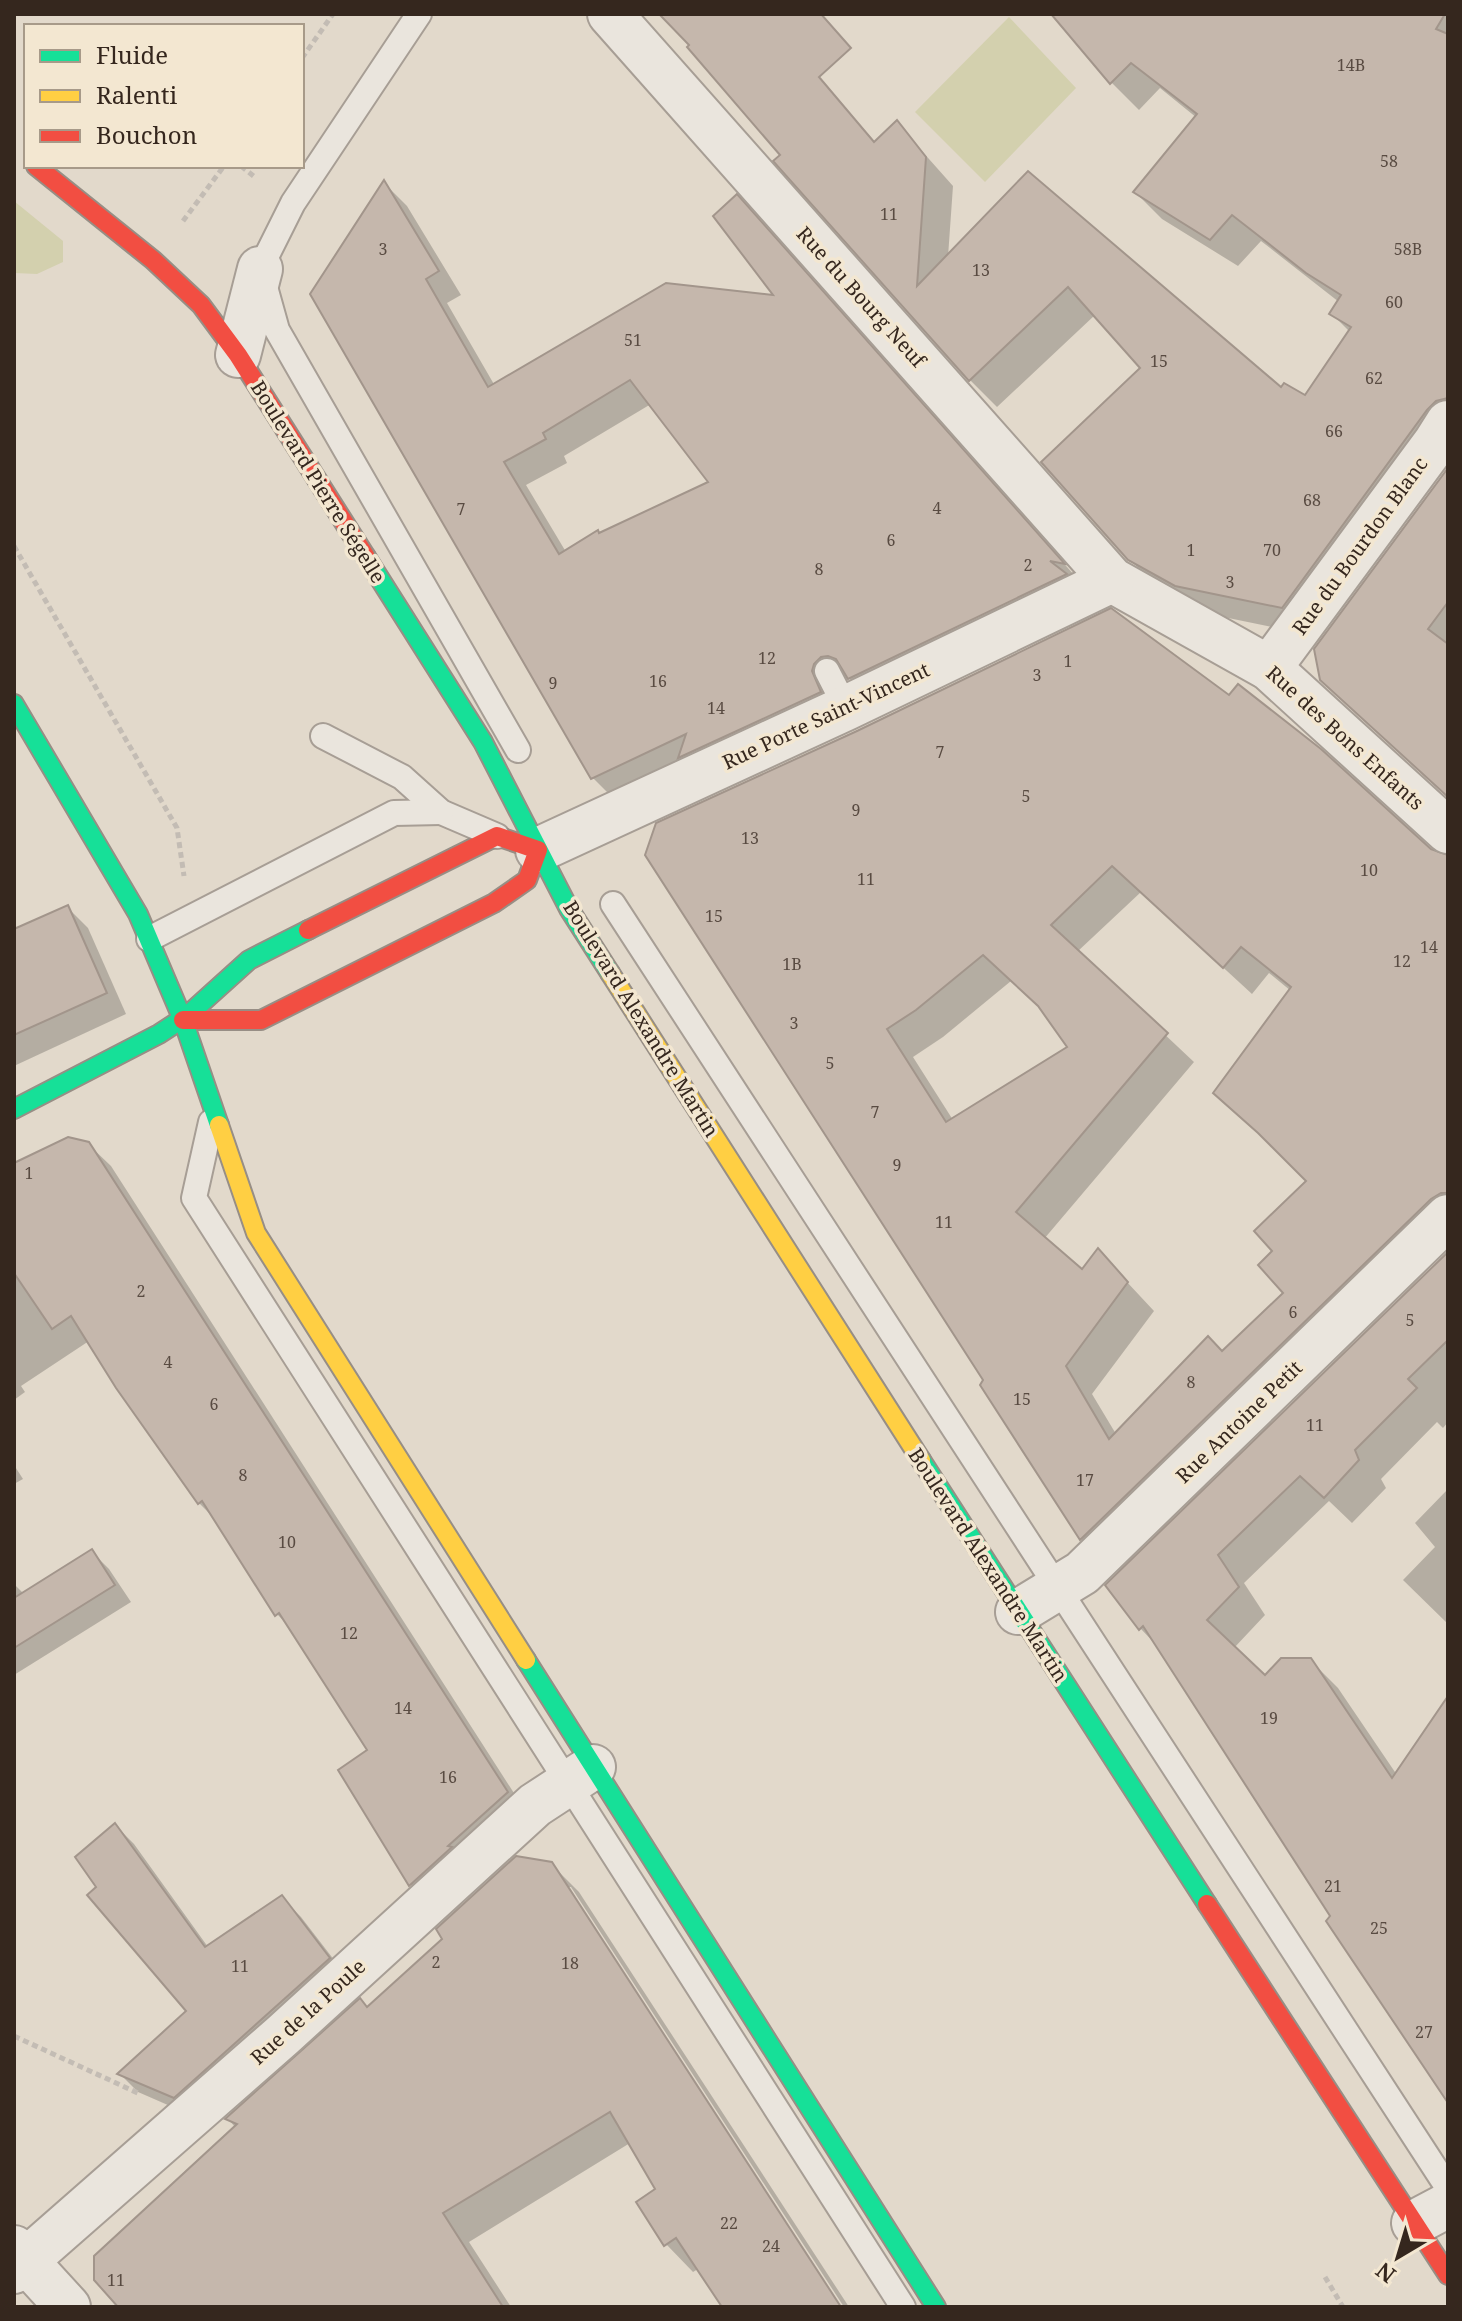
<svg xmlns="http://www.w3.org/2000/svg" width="1462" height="2321" font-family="'Noto Serif',serif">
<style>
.green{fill:#d3d0ae}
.shadow{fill:#0003;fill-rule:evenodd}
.building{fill:#c5b7ac;stroke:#a2958b;stroke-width:2;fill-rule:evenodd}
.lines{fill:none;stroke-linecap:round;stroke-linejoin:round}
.lane-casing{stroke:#a79e95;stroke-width:28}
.street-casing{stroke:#a79e95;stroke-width:48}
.fast-casing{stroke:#978e85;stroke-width:22}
.slow-casing{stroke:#978e85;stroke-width:22}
.jam-casing{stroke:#978e85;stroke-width:22}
.path{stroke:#c3bcb4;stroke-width:5;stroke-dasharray:6 4;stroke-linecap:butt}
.lane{stroke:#eae5dd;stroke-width:24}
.street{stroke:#eae5dd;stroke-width:44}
.fast{stroke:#16e098;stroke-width:18}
.slow{stroke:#ffcf43;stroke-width:18}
.jam{stroke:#f24e42;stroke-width:18}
.labels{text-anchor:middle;stroke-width:7;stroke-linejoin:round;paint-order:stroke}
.number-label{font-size:16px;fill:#594b42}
.street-label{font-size:20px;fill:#35271e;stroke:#f3e7d1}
</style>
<rect width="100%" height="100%" fill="#e2d9cb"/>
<g class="green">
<polygon points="1009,17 1076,88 985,182 915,112"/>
<polygon points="14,201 63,241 63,262 37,274 14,273"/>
</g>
<g class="shadow">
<polygon points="661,14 761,14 876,143 897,123 953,186 948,257 1028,173 1281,390 1306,398 1350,332 1332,314 1339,302 1261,241 1238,266 1162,219 1135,192 1197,118 1160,88 1139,110 1112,83 1053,14 1448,14 1448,445 1310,635 1204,613 1158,587 1129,559 1143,368 1095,315 997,407 970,380 692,45"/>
<path d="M 384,183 L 407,206 L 461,295 L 447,303 L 495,386 L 778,298 L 759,220 L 1083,585 L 873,701 L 850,679 L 844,680 L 834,695 L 615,800 L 592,777 ZM 651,404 L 711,483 L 566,552 L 526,485 L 567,463 L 564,456 Z"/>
<polygon points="1448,469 1448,775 1347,699"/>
<path d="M 647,854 L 1448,871 L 1448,1236 L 1108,1566 L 1081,1539 L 983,1385 L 986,1380 ZM 1141,892 L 1252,994 L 1269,973 L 1291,991 L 1215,1093 L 1309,1181 L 1275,1251 L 1286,1293 L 1222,1353 L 1116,1434 L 1092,1394 L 1154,1311 L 1098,1251 L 1082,1272 L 1044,1239 L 1194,1062 L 1077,952 ZM 1011,981 L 1044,1011 L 1069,1048 L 953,1120 L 913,1057 L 943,1037 Z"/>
<polygon points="67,907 88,928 126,1014 14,1066 14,931"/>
<polygon points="88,1144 111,1166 528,1815 432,1906 411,1885 340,1771 370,1751 292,1630 277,1614 217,1521 199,1503 89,1341 21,1386 25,1392 14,1400 14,1166"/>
<polygon points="1448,1255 1448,1422 1443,1428 1437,1422 1381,1479 1386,1488 1352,1523 1329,1501 1244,1583 1265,1615 1234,1648 1265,1678 1310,1660 1338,1688 1397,1775 1448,1747 1448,2101 1333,1916 1159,1648 1141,1629 1108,1585"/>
<polygon points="14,1465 23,1479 14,1484"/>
<polygon points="1448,1489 1448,1624 1403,1580 1435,1547 1415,1523"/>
<polygon points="92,1552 109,1569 131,1602 14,1675 14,1584 24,1594"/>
<polygon points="115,1825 134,1844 208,1947 282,1898 301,1917 348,1978 193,2116 138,2092 120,2074 189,2011 99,1887"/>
<polygon points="551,1864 579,1892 849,2307 844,2307 571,1887 566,1887 839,2307 722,2307 698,2269 693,2272 666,2244 658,2190 630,2143 469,2242 511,2307 121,2307 236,2128 228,2119"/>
</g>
<g class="building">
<polygon points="659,14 821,14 851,48 819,77 874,142 897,120 926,157 917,286 1028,171 1281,387 1284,383 1305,395 1351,327 1329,314 1341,295 1306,273 1232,215 1210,240 1133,192 1197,114 1131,63 1110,84 1051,14 1445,14 1436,29 1448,34 1448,398 1436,401 1427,410 1282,608 1175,586 1128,560 1041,462 1140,368 1068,287 969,381 773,161 780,155 687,47 689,45"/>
<path d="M 384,180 L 439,271 L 426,279 L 488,387 L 666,283 L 773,295 L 713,216 L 737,194 L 1065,564 L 1050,561 L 1067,574 L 848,679 L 836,659 L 828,656 L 821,657 L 814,664 L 812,671 L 821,692 L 678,758 L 686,734 L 591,779 L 310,294 ZM 630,380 L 708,482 L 599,533 L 598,530 L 559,554 L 504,462 L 546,439 L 543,433 Z"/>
<polygon points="1448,468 1448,602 1428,629 1448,644 1448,797 1320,680 1314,649"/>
<path d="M 1111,608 L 1229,695 L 1238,684 L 1321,749 L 1431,849 L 1448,855 L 1448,1193 L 1441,1193 L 1431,1199 L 1080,1540 L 980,1385 L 983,1380 L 645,855 L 656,823 L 857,731 ZM 1112,866 L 1223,968 L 1241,947 L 1291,987 L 1213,1093 L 1258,1133 L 1306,1181 L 1254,1231 L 1272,1251 L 1258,1265 L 1283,1293 L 1222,1351 L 1208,1336 L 1109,1439 L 1066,1366 L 1128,1282 L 1098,1248 L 1082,1269 L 1016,1212 L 1168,1033 L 1051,925 ZM 983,955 L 1038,1006 L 1067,1047 L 946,1122 L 887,1029 L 916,1010 Z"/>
<polygon points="68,905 107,993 14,1035 14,929"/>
<polygon points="68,1137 89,1142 508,1792 448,1846 452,1847 409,1886 338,1770 367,1750 279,1613 275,1616 202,1501 198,1504 116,1388 71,1316 52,1329 14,1273 14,1163"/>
<polygon points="1448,1252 1448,1340 1408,1379 1417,1388 1355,1450 1359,1460 1324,1498 1300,1476 1218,1555 1239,1587 1207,1620 1265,1675 1281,1658 1311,1658 1392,1778 1448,1696 1448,2103 1326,1921 1330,1916 1143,1626 1139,1630 1105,1585"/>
<polygon points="92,1549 115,1585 14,1648 14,1598"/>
<polygon points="115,1823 205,1947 282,1895 330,1958 174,2098 117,2074 186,2011 87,1895 96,1887 75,1857"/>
<polygon points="516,1856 552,1862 841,2307 722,2307 676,2238 664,2246 636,2202 655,2189 610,2112 443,2213 503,2307 118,2307 94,2280 94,2256 237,2124 225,2119 360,1998 367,2007 442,1939 436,1929"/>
</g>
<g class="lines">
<g class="lane-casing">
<g id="lane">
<polyline points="419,14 293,203 260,269 277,330 518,750"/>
<polyline points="827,671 846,708"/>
<polyline points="323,736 402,777 441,812 497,836"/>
<polyline points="613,904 1448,2188"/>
<polyline points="149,939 394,813 441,812"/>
<polyline points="211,1122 194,1198 903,2307"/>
</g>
</g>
<g class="street-casing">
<g id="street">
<polyline points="610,14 1112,580 1269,668 1448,831"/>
<polyline points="238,355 260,269"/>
<polyline points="1269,668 1436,442 1448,423"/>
<polyline points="538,850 846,708 1112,580"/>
<polyline points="1018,1612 1082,1573 1448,1217"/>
<polyline points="1414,2223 1448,2205"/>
<polyline points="14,2248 68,2307"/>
<polyline points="14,2271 283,2035 535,1805 593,1767"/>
</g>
</g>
<g class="fast-casing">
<g id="fast">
<polyline points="366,557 483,742 569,909 610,973"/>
<polyline points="14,704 138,914 183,1020 219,1125"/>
<polyline points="14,1109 159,1034 188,1015 249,960 308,930"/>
<polyline points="921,1460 1207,1904"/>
<polyline points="526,1660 936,2307"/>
</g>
</g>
<g class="slow-casing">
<g id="slow">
<polyline points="610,973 921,1460"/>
<polyline points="219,1125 256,1233 526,1660"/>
</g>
</g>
<g class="jam-casing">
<g id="jam">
<polyline points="36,166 153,260 201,305 238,355 366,557"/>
<polyline points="183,1020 261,1020 494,903 527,880 538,850 497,836 308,930"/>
<polyline points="1207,1904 1448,2275"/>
</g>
</g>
<g class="path">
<polyline points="302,58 333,14"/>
<polyline points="241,166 256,178"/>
<polyline points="183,221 224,166"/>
<polyline points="14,546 177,828 184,876"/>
<polyline points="14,2036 140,2094"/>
<polyline points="1325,2277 1343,2307"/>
</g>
<use href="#lane" class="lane"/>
<use href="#street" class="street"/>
<use href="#fast" class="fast"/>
<use href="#slow" class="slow"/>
<use href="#jam" class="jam"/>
</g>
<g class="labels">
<g class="number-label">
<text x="1351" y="71">14B</text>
<text x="1389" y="167">58</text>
<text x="889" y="220">11</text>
<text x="383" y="255">3</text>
<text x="1408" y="255">58B</text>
<text x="981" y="276">13</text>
<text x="1394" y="308">60</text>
<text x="633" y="346">51</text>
<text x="1159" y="367">15</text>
<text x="1374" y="384">62</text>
<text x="1334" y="437">66</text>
<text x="1312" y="506">68</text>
<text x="937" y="514">4</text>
<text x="461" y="515">7</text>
<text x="891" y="546">6</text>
<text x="1191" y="556">1</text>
<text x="1272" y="556">70</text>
<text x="1028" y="571">2</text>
<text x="819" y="575">8</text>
<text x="1230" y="588">3</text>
<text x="767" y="664">12</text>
<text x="1068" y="667">1</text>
<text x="1037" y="681">3</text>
<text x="658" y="687">16</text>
<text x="553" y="689">9</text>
<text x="716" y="714">14</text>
<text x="940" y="758">7</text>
<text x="1026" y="802">5</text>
<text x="856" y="816">9</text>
<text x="750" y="844">13</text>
<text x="1369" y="876">10</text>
<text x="866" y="885">11</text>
<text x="714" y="922">15</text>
<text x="1429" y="953">14</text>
<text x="1402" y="967">12</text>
<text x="792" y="970">1B</text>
<text x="794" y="1029">3</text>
<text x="830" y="1069">5</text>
<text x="875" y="1118">7</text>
<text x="897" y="1171">9</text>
<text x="29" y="1179">1</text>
<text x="944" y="1228">11</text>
<text x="141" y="1297">2</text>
<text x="1293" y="1318">6</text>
<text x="1410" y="1326">5</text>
<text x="168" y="1368">4</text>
<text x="1191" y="1388">8</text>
<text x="1022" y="1405">15</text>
<text x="214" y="1410">6</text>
<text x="1315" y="1431">11</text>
<text x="243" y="1481">8</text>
<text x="1085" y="1486">17</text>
<text x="287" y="1548">10</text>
<text x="349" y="1639">12</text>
<text x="403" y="1714">14</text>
<text x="1269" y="1724">19</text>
<text x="448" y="1783">16</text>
<text x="1333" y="1892">21</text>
<text x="1379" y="1934">25</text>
<text x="436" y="1968">2</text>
<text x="570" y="1969">18</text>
<text x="240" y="1972">11</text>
<text x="1424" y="2038">27</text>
<text x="729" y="2229">22</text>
<text x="771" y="2252">24</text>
<text x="116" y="2286">11</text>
</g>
<g class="street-label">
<text transform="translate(861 297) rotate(48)" y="7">Rue du Bourg Neuf</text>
<text transform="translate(318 482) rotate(58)" y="7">Boulevard Pierre Ségelle</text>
<text transform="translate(1360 546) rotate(-54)" y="7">Rue du Bourdon Blanc</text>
<text transform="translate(826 716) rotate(-25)" y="7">Rue Porte Saint-Vincent</text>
<text transform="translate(1345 738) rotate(42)" y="7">Rue des Bons Enfants</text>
<text transform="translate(641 1019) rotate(58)" y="7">Boulevard Alexandre Martin</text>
<text transform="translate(1239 1422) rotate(-44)" y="7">Rue Antoine Petit</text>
<text transform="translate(988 1565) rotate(57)" y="7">Boulevard Alexandre Martin</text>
<text transform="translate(308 2012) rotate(-42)" y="7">Rue de la Poule</text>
</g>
</g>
<rect width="1462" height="2321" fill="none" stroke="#35271e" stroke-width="32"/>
<rect x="24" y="24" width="280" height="144" fill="#f3e7d1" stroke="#a79a89" stroke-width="2"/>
<rect x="40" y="50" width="40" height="12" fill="#16e098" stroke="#a79a89" stroke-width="2"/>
<text x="96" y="64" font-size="24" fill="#35271e">Fluide</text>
<rect x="40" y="90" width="40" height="12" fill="#ffcf43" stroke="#a79a89" stroke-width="2"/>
<text x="96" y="104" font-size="24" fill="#35271e">Ralenti</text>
<rect x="40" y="130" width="40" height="12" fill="#f24e42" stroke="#a79a89" stroke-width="2"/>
<text x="96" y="144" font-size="24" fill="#35271e">Bouchon</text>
<g transform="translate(1398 2257) rotate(218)" stroke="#f3e7d1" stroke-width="6" paint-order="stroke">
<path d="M0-6L14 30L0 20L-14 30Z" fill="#35271e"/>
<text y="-12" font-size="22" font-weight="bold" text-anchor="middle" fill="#35271e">N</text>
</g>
</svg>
